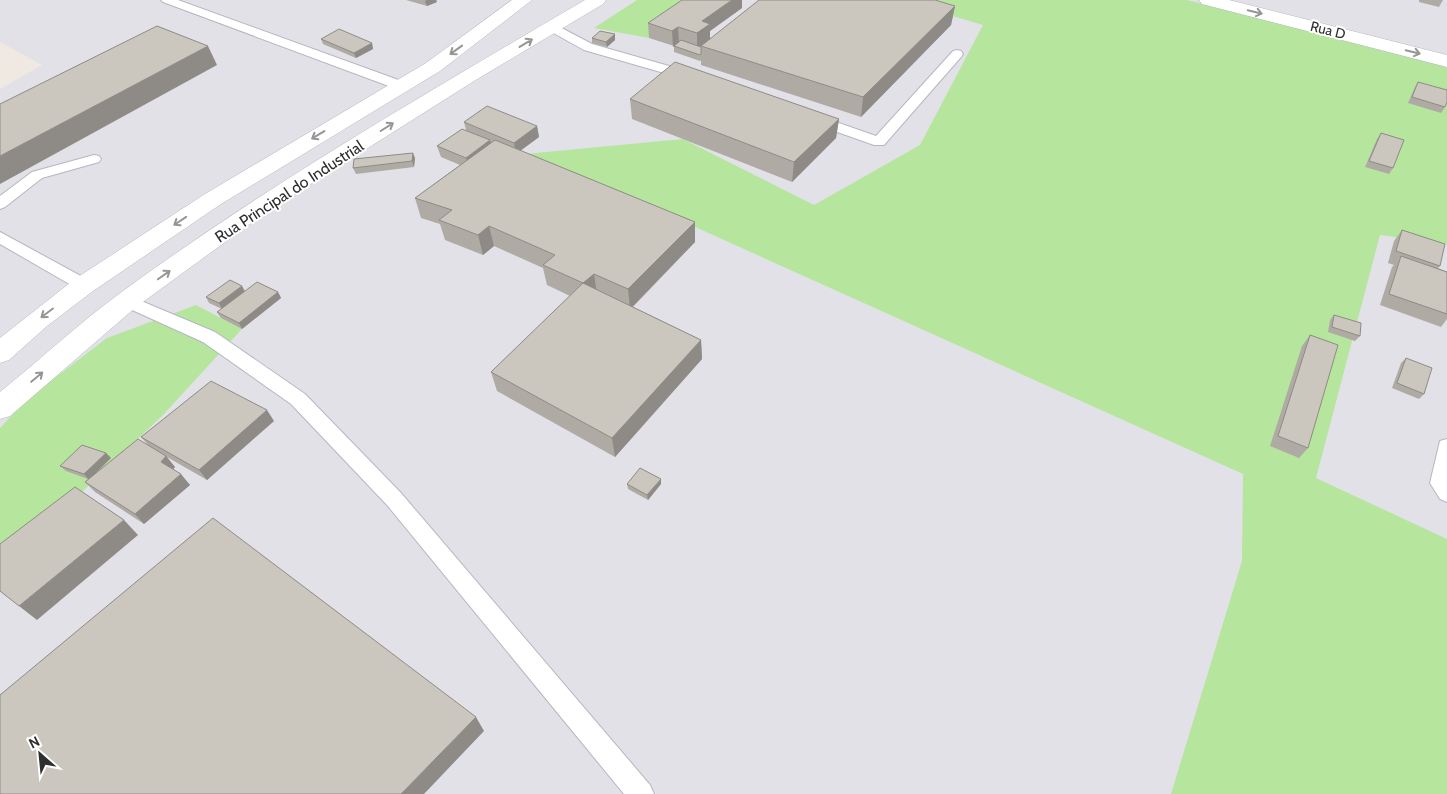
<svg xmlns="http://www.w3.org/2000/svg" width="1447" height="794" viewBox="0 0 1447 794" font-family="Cabin,sans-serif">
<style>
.industrial{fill:#e3e1e8}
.green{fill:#b6e59e}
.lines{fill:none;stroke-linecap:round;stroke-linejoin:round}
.service-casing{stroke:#b4b7c1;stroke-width:2}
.minor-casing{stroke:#b4b7c1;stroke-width:1}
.service{fill:#fff;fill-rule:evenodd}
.minor{fill:#fff;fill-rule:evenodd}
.wall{fill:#afaba4}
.shaded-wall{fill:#8e8b86}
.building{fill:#cbc7bf;stroke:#8e8b86}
.oneway{stroke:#969696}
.labels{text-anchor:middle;stroke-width:4;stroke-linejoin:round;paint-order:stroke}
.far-street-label{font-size:14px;fill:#2e2e2e;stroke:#fff}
.street-label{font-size:16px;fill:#2e2e2e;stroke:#fff}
</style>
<rect width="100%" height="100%" fill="#efe9e1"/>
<path class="industrial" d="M0,0h1447v794h-1447v-705l42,-24 -42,-23z"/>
<path class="green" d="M637,0h54l6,5 -48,33 -55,-10z
M898,0h289l232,58 28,10v176l-67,-9 -64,243 131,61v255h-276l71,-233 1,-87 -570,-257 -148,-63 158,-15 131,66 106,-60 63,-120z
M196,305l46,24 -79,86 -163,155v-142l27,-29 80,-61z"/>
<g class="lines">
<g class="service-casing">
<path id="service" d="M161,0h17l226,82 2,3 -7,4 -5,-1 -231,-86z
M552,23l40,21 105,30 2,3 -7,4 -108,-31 -36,-20 -2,-3 2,-3z
M957,50l4,1 2,3 -2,3 -77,88h-10l-65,-23 -2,-3 2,-3h10l57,20 77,-85z
M94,155l5,1 2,3 -2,3 -57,16 -37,29 -5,2v-13l32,-24z
M0,232l90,49 2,4 -2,4 -6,2 -6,-2 -78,-45z
M127,295l88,37 90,62 96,99 249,292 4,9h-30l-237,-289 -96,-101 -88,-62 -82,-37 -3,-4 3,-4z
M1447,439v63l-7,-3 -10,-16 10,-42z"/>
</g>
<g class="minor-casing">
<path id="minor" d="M512,0h20l-92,71 -219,133 -128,87 -46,35 -38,34 -9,3v-25l75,-59 130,-85 221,-131z
M585,0h21l-3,4 -129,77 -209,132 -129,94 -126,109 -10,3v-27c40,-32 78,-68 119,-98 148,-109 308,-201 466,-294z
M1199,0h30l218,55v12l-245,-63z"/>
</g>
<use href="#service" class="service"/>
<use href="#minor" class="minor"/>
</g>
<path class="wall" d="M406,0h30l1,2 -10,4z
M1419,0h24l-4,7 -20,-5z
M955,6l-4,19 -90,92 -160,-52v-5l-1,1 -26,-9v-6l-25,-8 -1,-15 94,-15 -32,23v7z
M615,34v6l-8,7 -15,-4v-5z
M321,39l51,4 1,6 -17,9 -33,-14z
M1418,82l27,25 -4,6 -33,-10 7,-16z
M630,99l209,20 -3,19 -44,44 -160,-63z
M464,122l73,4 2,11 -19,14 175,91 -62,65 68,33 1,19 -87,98 -118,-66 -6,-19 79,-76 -23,-11 -4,-17 -49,-22 -11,9 -38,-15 -5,-16 -19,-6 -6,-20 45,-33 -19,-8 -4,-11 29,-16z
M1381,133l12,35 -4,6 -24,-7 12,-28z
M415,158l-1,9 -58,7 -3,-6z
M1402,230l38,36 -2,2 9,4v47l-6,8 -61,-22 12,-38 2,-2 -6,-2 6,-22z
M242,286l3,5 33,1 3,6 -39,31 -21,-11 -4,-6 5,-3 -13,-6 -3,-6z
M1334,315l26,21 -5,5 -27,-9 2,-12z
M1310,335l-2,113 -9,10 -29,-12 32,-100z
M1406,358l18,36 -5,5 -27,-11 9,-25z
M274,421l-67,59 -40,-23 8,10 -2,2 17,16 -46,39 -49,-32 -10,-10 3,-3 -22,-8 -6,-5 46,-13 5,5 -16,15 53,-28 -7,-8z
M627,484h34l-13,16 -20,-11z"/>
<path class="shaded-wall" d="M427,0h9l1,2 -10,4 -2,-5z
M732,0h10v8l-32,23v8l-13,10v-16l5,-12z
M955,6l-4,19 -90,92 2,-20z
M678,27l1,15 -6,5 -1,-16z
M615,34v6l-8,7 -1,-5z
M372,43l1,6 -17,9 -2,-5z
M208,46l9,19 -217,119v-28z
M839,119l-3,19 -44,44 2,-20z
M537,126l2,11 -23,17 -2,-11z
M490,140l3,11 -24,18 -3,-11z
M413,153l2,5 -1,9 -2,-6z
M695,222v20l-65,67 -2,-20z
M489,226l5,20 -11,9 -5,-20z
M594,274l3,20 -14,-11z
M242,286l3,6 -23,17 -3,-6z
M278,292l3,6 -39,31 -3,-6z
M701,340l1,19 -87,98 -3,-19z
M267,410l7,11 -67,59 -8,-10z
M106,453l5,5 -22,22 -5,-6z
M166,456l9,11 -5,6 -9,-11z
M181,474l9,11 -46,39 -9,-10z
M661,479v5l-13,16 -1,-5z
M124,520l14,15 -101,85 -18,-14z
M476,717l8,14 -60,63h-23z"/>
<path class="building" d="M682,0h50l-30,21 8,3 -13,9 -19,-6 -6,4 -24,-8z
M759,0h176l20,6 -92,91 -162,-51z
M157,26l51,20 -208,110v-52z
M339,29l33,14 -18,10 -33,-14z
M600,31l15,3 -9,8 -14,-4z
M681,40l20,7v7l-1,1 -26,-9z
M675,62l164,57 -45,43 -164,-63z
M1418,82l29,8v12l-2,5 -33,-10z
M487,106l50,20 -23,17 -50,-21z
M462,129l28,11 -24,18 -29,-12z
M1381,133l23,7 -11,28 -24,-7z
M495,140l200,82 -67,67 -34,-15 -11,9 -40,-18 12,-10 -66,-29 -11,9 -39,-15 13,-10 -37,-12z
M413,153l-1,8 -59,7 1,-9z
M1402,230l43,14 -5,22 -44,-15z
M1401,256l46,16v42l-58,-20z
M230,280l12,6 -23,17 -13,-6z
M257,282l21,10 -39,31 -22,-11z
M583,283l118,57 -89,98 -121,-66z
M1334,315l27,8 -1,13 -28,-9z
M1310,335l28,10 -30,103 -30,-12z
M1406,358l26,10 -8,26 -27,-11z
M211,381l56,29 -68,60 -58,-33z
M138,439l28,17 -5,6 20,12 -46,40 -50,-32z
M82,445l24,8 -22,21 -24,-8z
M640,468l21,11 -14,16 -20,-11z
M75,487l49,33 -105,86 -19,-15v-47z
M213,518l263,199 -75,77h-401v-99z"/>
<defs><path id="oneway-shaft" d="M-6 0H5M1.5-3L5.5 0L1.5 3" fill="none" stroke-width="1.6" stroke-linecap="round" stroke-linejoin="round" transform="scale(1.25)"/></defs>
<g class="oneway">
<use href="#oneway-shaft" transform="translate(1255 12) rotate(14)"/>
<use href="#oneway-shaft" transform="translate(526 43) rotate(-31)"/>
<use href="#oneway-shaft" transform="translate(456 50) rotate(144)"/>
<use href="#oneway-shaft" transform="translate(1413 52) rotate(14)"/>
<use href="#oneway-shaft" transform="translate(387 127) rotate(-32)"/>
<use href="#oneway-shaft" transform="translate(318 135) rotate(149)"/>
<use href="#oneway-shaft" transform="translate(180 221) rotate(146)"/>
<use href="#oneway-shaft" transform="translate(164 275) rotate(-35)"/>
<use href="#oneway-shaft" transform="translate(47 313) rotate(143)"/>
<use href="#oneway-shaft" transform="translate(37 377) rotate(-40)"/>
</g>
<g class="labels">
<g class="far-street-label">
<text transform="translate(1328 30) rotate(14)" y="5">Rua D</text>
</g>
<g class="street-label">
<text transform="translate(289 191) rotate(-33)" y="6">Rua Principal do Industrial</text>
</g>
</g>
<g transform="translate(40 754) rotate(333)" stroke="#ffffff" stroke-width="4" paint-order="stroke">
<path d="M0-4L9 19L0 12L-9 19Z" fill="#2e2e2e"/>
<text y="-8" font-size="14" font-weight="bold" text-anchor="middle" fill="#2e2e2e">N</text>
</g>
</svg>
